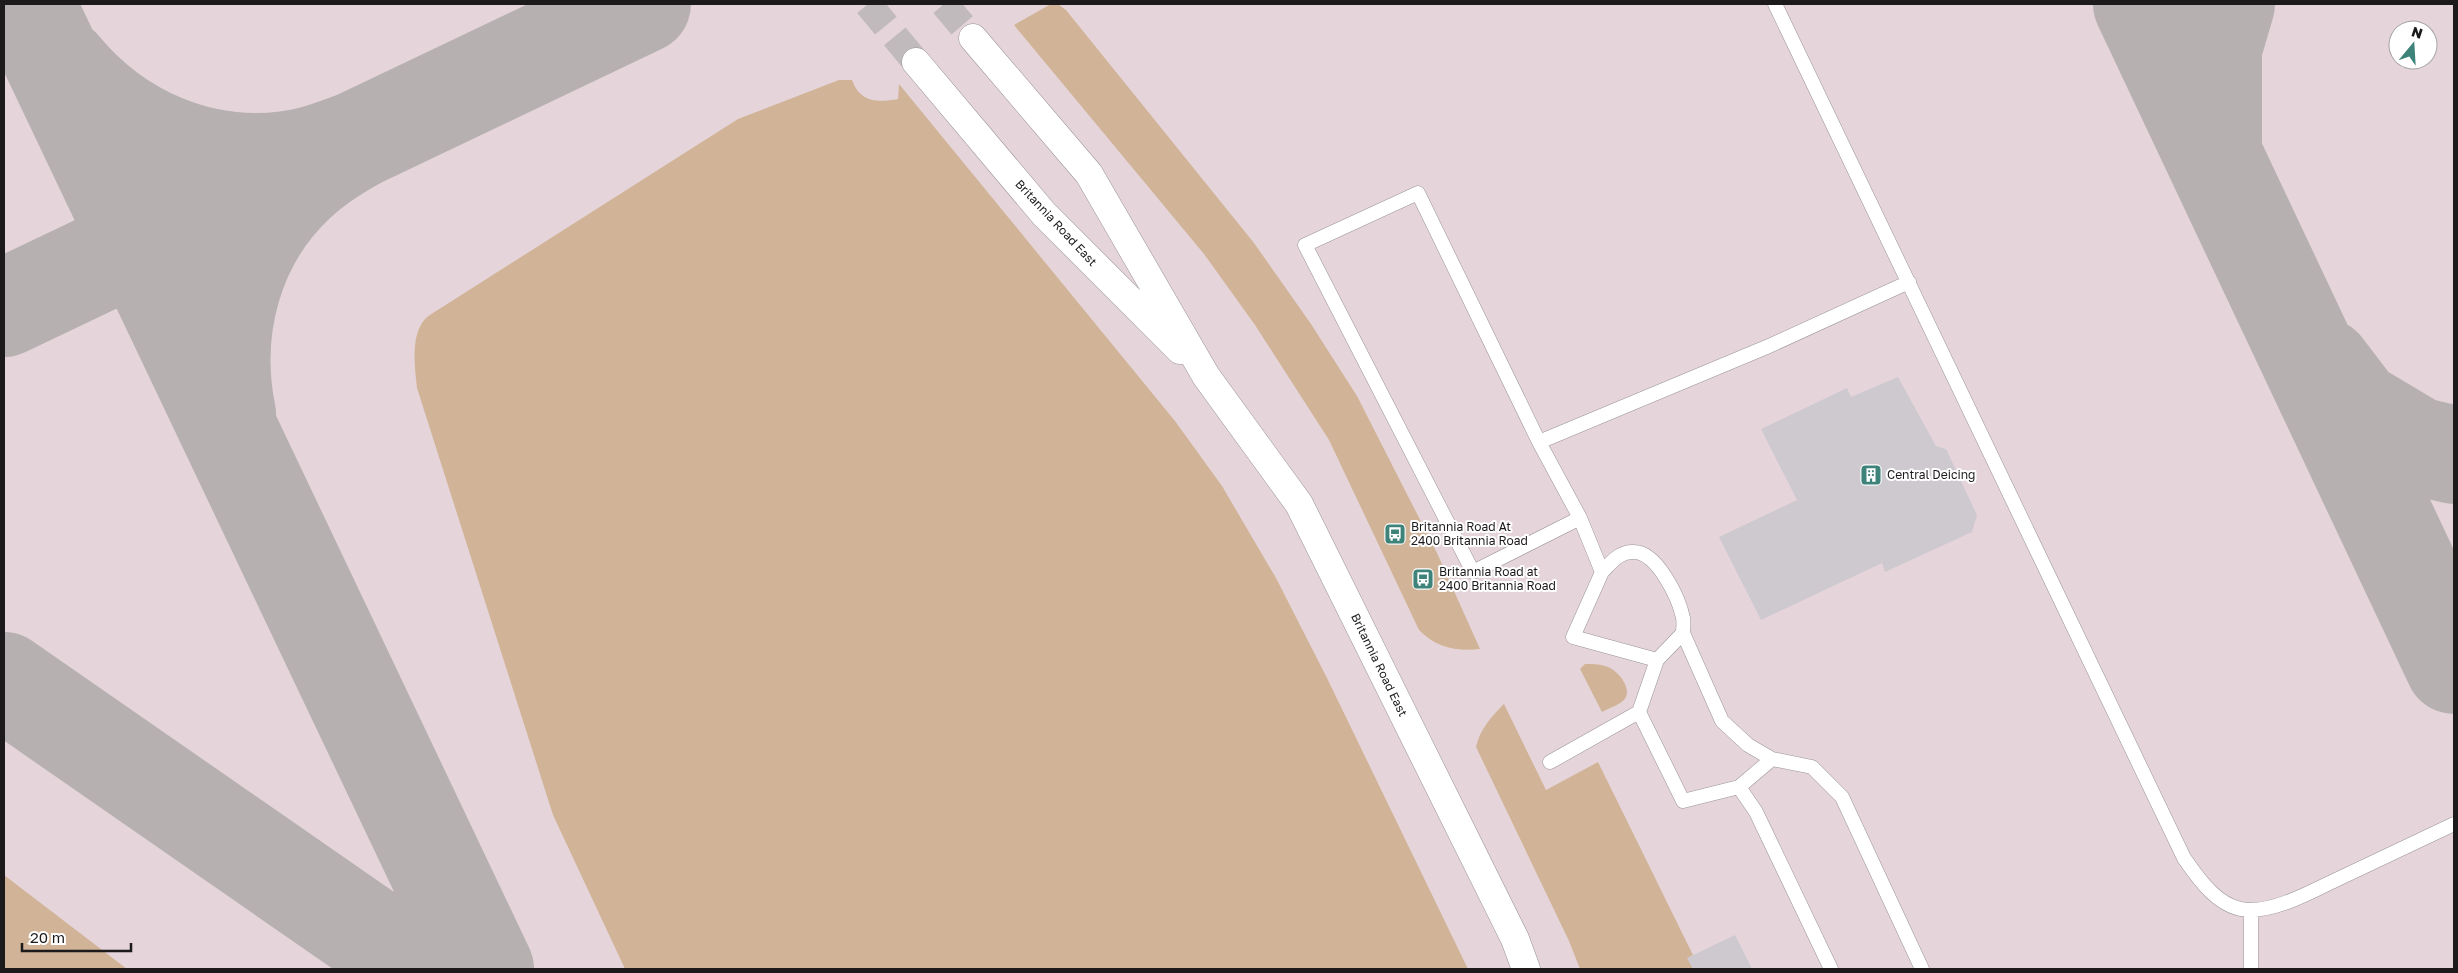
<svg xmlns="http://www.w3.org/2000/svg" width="2458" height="973" viewBox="0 0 2458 973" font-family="'Golos Text',sans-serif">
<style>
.built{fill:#e5d5da;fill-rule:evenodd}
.green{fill:#d1b498}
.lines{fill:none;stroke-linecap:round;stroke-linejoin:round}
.taxiway{stroke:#b6b0b1;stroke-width:98}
.building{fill:#cec9cf}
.street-tunnel{stroke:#c1babc;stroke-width:28;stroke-dasharray:28 14;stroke-linecap:butt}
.lane-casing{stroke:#9b9496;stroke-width:15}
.street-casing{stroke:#9b9496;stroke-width:29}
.lane{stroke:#fff;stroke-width:14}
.street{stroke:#fff;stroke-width:28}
.labels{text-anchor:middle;stroke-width:4;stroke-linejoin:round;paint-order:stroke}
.street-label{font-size:12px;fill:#1d1a1b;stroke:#fff}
.poi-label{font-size:12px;fill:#1d1a1b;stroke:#fff;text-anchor:start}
</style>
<rect width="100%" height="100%" fill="#eae2e4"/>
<path class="built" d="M4,4h2450v965h-2450zM2398,30h30v30h-30z"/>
<path class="green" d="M1051,4h7l8,6 188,233 57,81 46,72 80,157 43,96c-23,3 -45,-2 -61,-19l-90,-190 -74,-115 -51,-71 -190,-229z
M839,80h13c8,22 25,23 46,19l1,-15 276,337 47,65 54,92 51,100 141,291h-843l-72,-154 -136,-427c-2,-20 -7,-52 8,-69 5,-5 13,-9 19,-13l294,-187z
M1585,664c7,0 14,0 20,2 11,2 26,20 21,31 -3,7 -17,11 -24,15l-22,-43z
M1504,704l42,86 52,-28 95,193 -5,3 5,11h-113l-11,-28 -93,-194c4,-18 15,-30 28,-43z
M4,875l123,94h-123z"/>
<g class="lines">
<path class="taxiway" d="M26,4l459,965
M2142,4l312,661
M62,68c55,66 138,103 224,92 26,-3 49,-12 73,-21 -22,12 -43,25 -62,43 -64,59 -87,148 -70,232
M2213,149v-101l13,-44
M4,308l638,-304
M2323,367l32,42 62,37 37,9
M4,681l415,288"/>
</g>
<path class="building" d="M1898,377l38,69 10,3 31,66 -5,17 -87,40 -3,-9 -121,57 -42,-83 78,-37 -36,-71 86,-41 4,9z
M1735,935l17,34h-59l-6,-11z"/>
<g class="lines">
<path class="street-tunnel" d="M868,4l48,58
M944,4l29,34"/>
<g class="lane-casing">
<path id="lane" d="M1775,4l409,854c15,22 36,52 66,52 30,0 64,-20 90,-32 38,-18 76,-36 114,-54
M1539,442l41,76
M1602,572c9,-9 17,-21 32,-20 23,0 45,46 49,66 1,4 0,11 0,15l-26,27
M1683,633l39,88 26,24 24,14
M1639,712l44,89 56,-14 17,25 75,157
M1550,762l89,-50 18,-52 -84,-23 29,-65 -22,-54 -107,54 -168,-327 113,-52 121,249 230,-96 140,-64
M1739,787l33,-28 40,8 30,30 80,172
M2251,910v59"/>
</g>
<g class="street-casing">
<path id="street" d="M973,38l116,136 117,202 93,128 216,435 11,30
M916,62l128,152 136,136"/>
</g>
<use href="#lane" class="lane"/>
<use href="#street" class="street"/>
</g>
<defs>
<g id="building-square" transform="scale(1.125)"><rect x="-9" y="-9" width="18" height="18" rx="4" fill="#3d837a" stroke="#fff"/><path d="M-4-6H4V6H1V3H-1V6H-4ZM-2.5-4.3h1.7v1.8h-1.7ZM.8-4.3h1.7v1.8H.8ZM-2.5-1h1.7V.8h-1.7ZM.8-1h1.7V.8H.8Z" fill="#fff"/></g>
<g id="bus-square" transform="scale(1.125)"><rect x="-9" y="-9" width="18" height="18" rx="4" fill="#3d837a" stroke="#fff"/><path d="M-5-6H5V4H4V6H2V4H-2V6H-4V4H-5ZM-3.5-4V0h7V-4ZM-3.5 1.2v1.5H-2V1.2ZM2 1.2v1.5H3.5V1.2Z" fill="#fff"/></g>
</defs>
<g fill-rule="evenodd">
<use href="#building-square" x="1871" y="475"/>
<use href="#bus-square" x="1395" y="534"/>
<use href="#bus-square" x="1423" y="579"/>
</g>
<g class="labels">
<g class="street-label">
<text transform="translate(1056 223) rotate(47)" y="4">Britannia Road East</text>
<text transform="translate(1379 665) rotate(64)" y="4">Britannia Road East</text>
</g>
<g class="poi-label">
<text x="1887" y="479">Central Deicing</text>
<text x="1411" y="531">Britannia Road At<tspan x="1411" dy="14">2400 Britannia Road</tspan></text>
<text x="1439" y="576">Britannia Road at<tspan x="1439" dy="14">2400 Britannia Road</tspan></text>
</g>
</g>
<rect width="2458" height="973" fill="none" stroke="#1d1a1b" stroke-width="10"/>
<g transform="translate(2413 45) rotate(18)"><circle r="24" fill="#ffffff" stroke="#a5a3a4"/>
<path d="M0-4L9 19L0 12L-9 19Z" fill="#3d837a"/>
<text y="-8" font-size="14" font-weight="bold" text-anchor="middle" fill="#1d1a1b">N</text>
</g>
<path d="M22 943v8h109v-8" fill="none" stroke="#1d1a1b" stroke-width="2.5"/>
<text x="30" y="943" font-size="15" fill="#1d1a1b" stroke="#ffffff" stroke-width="4" paint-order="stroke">20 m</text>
</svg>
